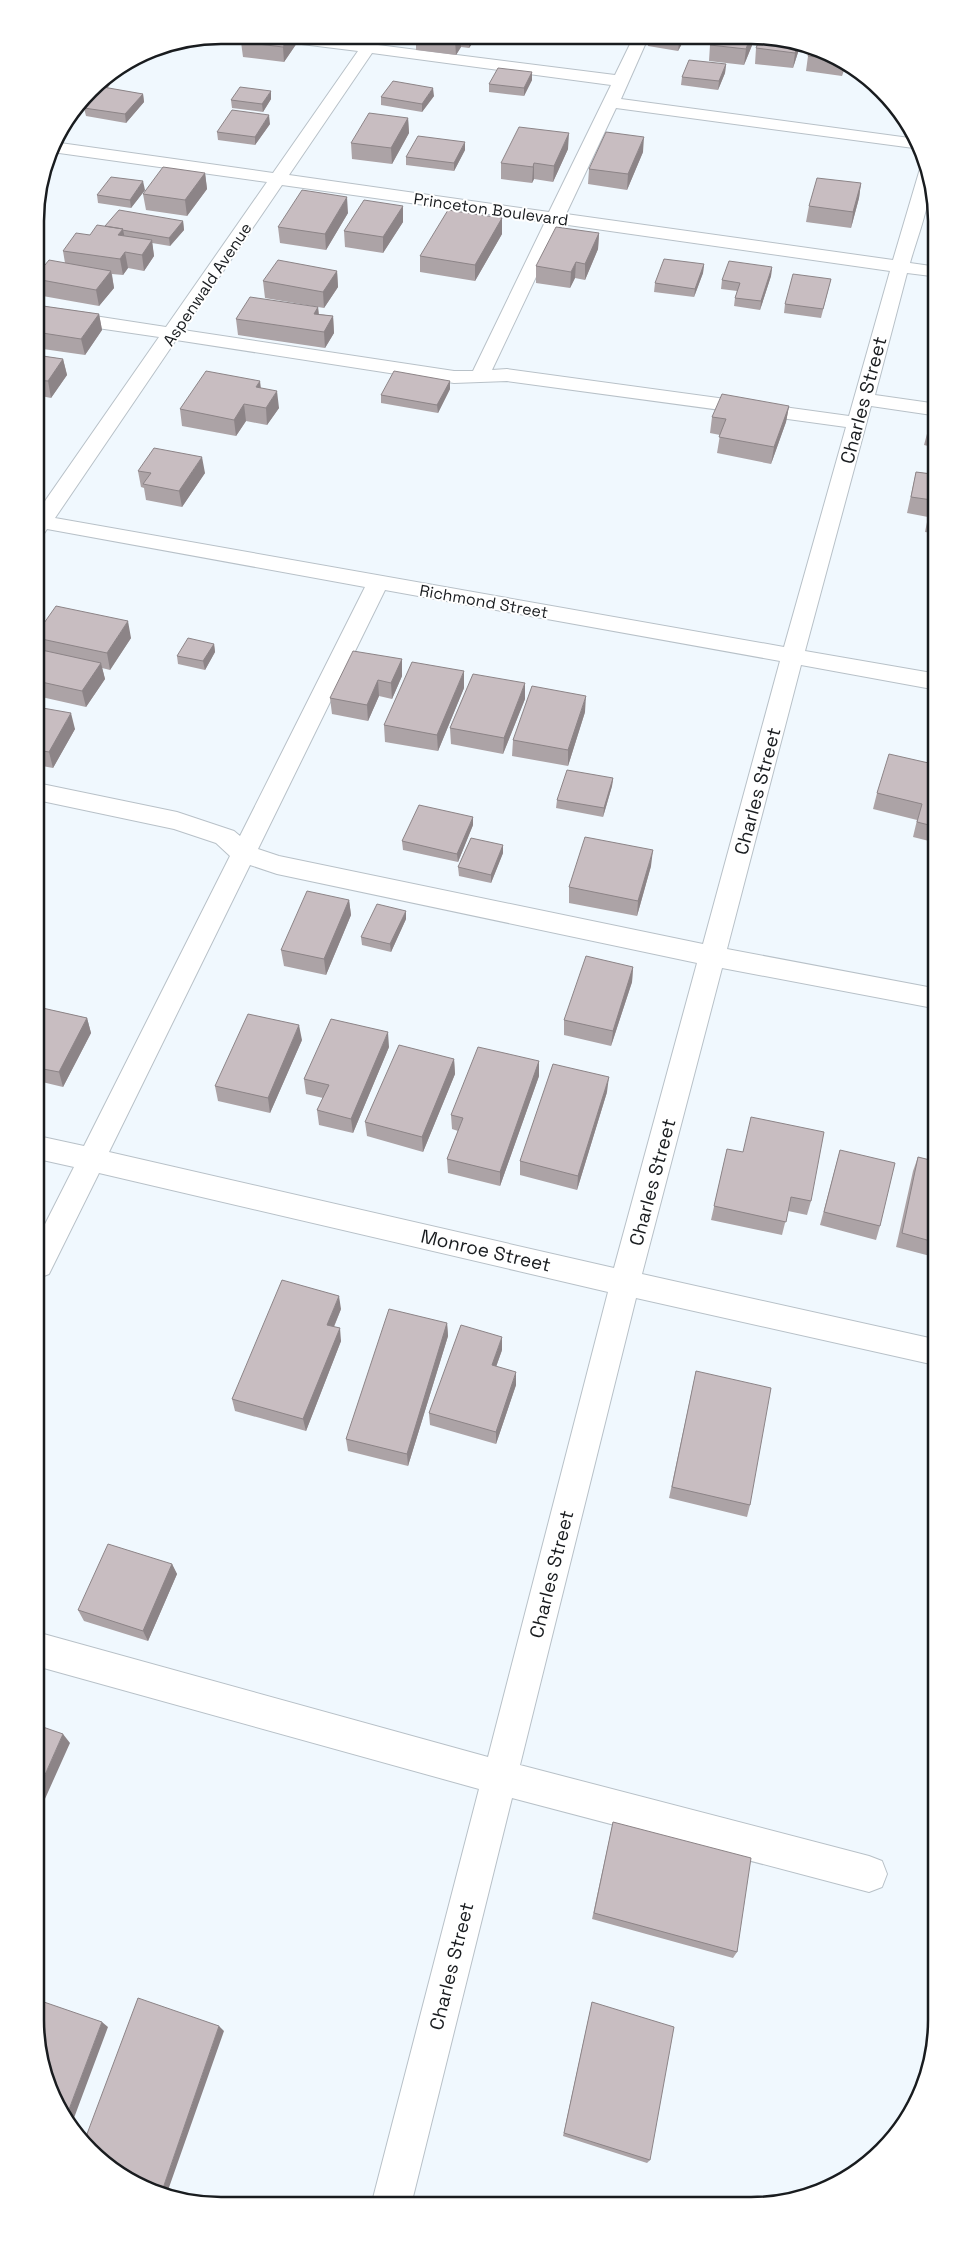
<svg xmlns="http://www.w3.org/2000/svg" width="972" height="2241" viewBox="0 0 972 2241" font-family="'Space Grotesk',sans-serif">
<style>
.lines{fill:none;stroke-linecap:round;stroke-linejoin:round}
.minor-casing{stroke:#b8c1c8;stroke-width:2}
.minor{fill:#fff;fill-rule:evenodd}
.wall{fill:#aca3a6}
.shaded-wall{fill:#8c8487}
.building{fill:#c8bdc1;stroke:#8c8487}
.labels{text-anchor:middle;stroke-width:4;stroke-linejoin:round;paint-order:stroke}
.far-street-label{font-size:16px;fill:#191c1f;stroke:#fff}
.street-label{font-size:19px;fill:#191c1f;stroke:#fff}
.rim{fill:none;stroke:#191c1f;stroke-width:2.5}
</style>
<rect width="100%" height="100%" fill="#f0f8fe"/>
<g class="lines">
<g class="minor-casing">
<path id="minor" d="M261,35l48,1 55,7 4,-7h16l-6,9 237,30 18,-37h15l-27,61 296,40 4,10 -305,-41 -50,106 327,46 29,-98 4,-1c12,29 -8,72 -16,102l21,3v10l-24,-3 -32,122 56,8 1,12 -61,-9 -66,245 127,22v16l-131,-24 -74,284 206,39v20l-211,-40 -80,306 292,65 1,26 -299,-67 -116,467 349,91 13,5 5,13 -5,13 -13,5 -357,-94 -100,403 -40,1 107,-413 -439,-122v-34l448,124 120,-465 -509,-119 -50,101 -10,4v-42l35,-69 -36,-8v-23l46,10 146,-290 -14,-13 -42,-14 -137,-29v-17l140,29 57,19 6,5 125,-249 -318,-58 -4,6 -7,1v-22l123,-177 -123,-18v-12l130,20 101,-145 -215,-30 1,-10 220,31 85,-122 -89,-11zM372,53l239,32 -62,127 -260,-37zM282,185l263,37 -72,149h-19l-271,-41zM561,224l329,47 -41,145 -342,-47 -15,1zM176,340l278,43 53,-2 339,46 -62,220 -729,-129zM385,590l395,71 -77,283 -424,-88 -21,-7zM250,865l27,9 420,89 -83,305 -505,-116z"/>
</g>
<use href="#minor" class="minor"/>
</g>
<path class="wall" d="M246,35h53v5l-15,22 -41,-5 -2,-15z
M416,36l61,1 -8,11 -8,-1 -5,8 -40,-5z
M648,38h37l-7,13 -30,-5z
M713,38h42l-11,27 -35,-4 1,-16z
M801,43l-8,25 -38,-4 1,-16z
M834,54l12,9 -4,13 -36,-5 2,-15z
M726,64l-1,9 -7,17 -37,-5 1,-8z
M857,71l9,7 -9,-2z
M532,72v8l-8,16 -35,-4v-8z
M110,74l2,8 -5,6 36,6 1,8 -18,21 -40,-7 -2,-8 12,-13 -8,-1 10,-13z
M434,96l-12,16 -41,-7v-8z
M271,99l-8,13 -31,-4 -1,-8z
M408,118l1,15 -17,31 -40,-5 -1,-16z
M270,124l-15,21 -37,-5 -1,-8z
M568,149l-15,33 -19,-3 -2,4 -31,-4v-16z
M465,150l-11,21 -48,-6v-8z
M643,152l-16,38 -39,-6 1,-15z
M205,173l2,16 -20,27 -41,-6 -3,-16z
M861,183l-2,15 -8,30 -45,-6 3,-16z
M145,190l-14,18 -33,-5 -1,-8z
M403,206v16l-20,31 -38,-6 -1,-16z
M348,213l-22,37 -46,-7 -2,-16z
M502,218v16l-27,47 -55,-9v-16z
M183,221l1,9 -14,16 -18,-3 2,13 -10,15 -16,-3 -5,7 -11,-1 2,14 -15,18 -62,-11 -1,-6v-13l29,-13 -2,-12 42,-25z
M599,233l-1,16 -13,31 -10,-2 -5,10 -34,-5v-17z
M704,264l-1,9 -9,24 -40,-5 1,-9z
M772,267l-1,9 -11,34 -26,-4 1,-8 2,-7 -16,-2 1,-9z
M337,271l1,16 -14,21 -59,-10 -2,-17z
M831,279l-10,39 -37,-5 1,-9z
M36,305l63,9 3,16 -17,25 -49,-7z
M318,307l1,7 14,2 1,17 -9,15 -87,-13 -2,-16z
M36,355l27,4 4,16 -16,23 -15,-3z
M450,381v8l-12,24 -57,-10v-8z
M261,388l18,20 -12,17 -21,-4 -10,15 -54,-10 -2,-17z
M789,406l-3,16 -15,42 -54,-11 3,-18 -10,-2 2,-16z
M932,415v32l-8,-2z
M138,471l67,2 -23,34 -36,-7 -2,-12 -3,-1z
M916,472l16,2v59l-7,-1 3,-15 -21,-4z
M37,633l94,5 -21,32 -8,-2 3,11 -19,28 -49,-11z
M214,644l1,8 -10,18 -27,-6 -1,-8z
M402,659v17l-10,23 -13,-3 -11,25 -36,-7 -2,-16z
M464,688l-26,63 -53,-9 -1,-17z
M525,699l-22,55 -52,-10 -1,-16z
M37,707l38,22 -22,39 -16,-3z
M585,712l-17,54 -56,-10 1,-16z
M933,764v78l-20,-5 4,-17 -44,-11 4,-16z
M613,778l-1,8 -9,31 -47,-9 1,-8z
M473,825l-15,37 -55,-12 -1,-9z
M503,845v8l-12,30 -32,-7 -1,-9z
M651,866l-14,50 -68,-13v-16z
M349,900l2,15 -25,60 -42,-9 -3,-16z
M406,919l-15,33 -29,-7 -1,-8z
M633,967l-1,15 -21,64 -47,-11v-15z
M38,1007l49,11 4,15 -28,54 -25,-6z
M302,1040l-32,73 -52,-12 -3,-15z
M389,1047l-36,86 -34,-8 -2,-15 6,-12 -17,-4 -2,-15z
M454,1059l1,15 -32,78 -56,-16 -2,-14z
M539,1061v15l-39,110 -52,-13 -1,-14 11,-28 -6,-2 -1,-14z
M607,1092l-30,98 -57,-15v-14z
M727,1149l84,52 -4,14 -19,-4 -6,24 -71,-15z
M840,1150l40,76 -4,14 -56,-15z
M918,1157l16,4v96l-38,-10 17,-76z
M341,1309l-7,18 7,14 -35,90 -71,-20 -3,-12z
M447,1323l1,13 -40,130 -60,-15 -2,-12z
M502,1350l-6,17 20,18 -20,59 -66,-19 -1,-12z
M696,1371l54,134 -3,12 -78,-19z
M935,1514v25h-4z
M172,1564l5,10 -29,67 -64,-20 -6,-11z
M613,1822l124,130 -4,6 -141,-39z
M592,2002l58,158 -3,3 -84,-27z"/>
<path class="shaded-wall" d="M290,35h9v5l-15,22 -1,-15z
M458,36h3v11l-5,8 -1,-15z
M469,37h8l-8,11z
M681,38h4l-7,13 1,-8z
M750,38h5l-11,27 2,-16z
M799,42l2,1 -8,25 2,-15z
M845,62l1,1 -4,13z
M726,64l-1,9 -7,17 1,-9z
M532,72v8l-8,16v-8z
M110,74l2,8 -11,14 -1,-8z
M433,88l1,8 -12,16v-8z
M271,91v8l-8,13 -1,-8z
M143,94l1,8 -18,21 -1,-9z
M269,115l1,9 -15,21v-8z
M408,118l1,15 -17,31 -1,-16z
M569,133l-1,16 -15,33 1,-16z
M644,137l-1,15 -16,38 1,-16z
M465,142v8l-11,21v-8z
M534,163v16l-2,4 1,-16z
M205,173l2,16 -20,27 -2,-16z
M143,181l2,9 -14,18 -1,-8z
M861,183l-2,15 -8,30 2,-16z
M347,197l1,16 -22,37 -1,-16z
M403,206v16l-20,31v-16z
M502,218v16l-27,47v-16z
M183,221l1,9 -14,16 -1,-8z
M123,229l3,16 -8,-10z
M599,233l-1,16 -13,31v-16z
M152,240l2,16 -10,15 -2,-16z
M125,252l3,16 -5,7 -3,-16z
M576,262l-1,16 -5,10 1,-16z
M704,264l-1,9 -9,24 1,-8z
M772,267l-1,9 -11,34 1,-9z
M111,271l3,17 -15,18 -3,-16z
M337,271l1,16 -14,21 -1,-16z
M318,307l1,16 -5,-9z
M99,314l3,16 -17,25 -4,-16z
M333,316l1,17 -9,15 -1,-16z
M63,359l4,16 -16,23 -3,-17z
M260,381l2,16 -6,-10z
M450,381v8l-12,24 -1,-8z
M277,391l2,17 -12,17 -1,-17z
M244,404l2,17 -10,15 -2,-16z
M789,406l-3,16 -15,42 3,-17z
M202,457l3,16 -23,34 -3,-16z
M128,621l3,17 -21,32 -3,-17z
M214,644l1,8 -10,18 -2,-9z
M402,659v17l-10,23 -1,-16z
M101,663l4,16 -19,28 -4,-16z
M464,671v17l-26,63 -1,-16z
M378,680l1,16 -11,25 -1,-16z
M525,683v16l-22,55 1,-16z
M586,696l-1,16 -17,54v-16z
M71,713l4,16 -22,39 -4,-16z
M613,778l-1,8 -9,31 1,-9z
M473,817v8l-15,37 -1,-8z
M503,845v8l-12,30v-8z
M653,850l-2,16 -14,50 1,-15z
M349,900l2,15 -25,60 -2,-16z
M406,911v8l-15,33 -1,-8z
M633,967l-1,15 -21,64 2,-15z
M87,1018l4,15 -28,54 -4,-15z
M299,1025l3,15 -32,73 -2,-15z
M388,1032l1,15 -36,86 -2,-14z
M454,1059l1,15 -32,78 -1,-15z
M539,1061v15l-39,110v-14z
M609,1077l-2,15 -30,98 1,-14z
M339,1296l2,13 -12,29 -2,-13z
M447,1323l1,13 -40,130 -1,-12z
M340,1328l1,13 -35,90 -3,-12z
M502,1337v13l-10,28v-13z
M516,1372v13l-20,59v-12z
M172,1564l5,10 -29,67 -5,-10z
M63,1734l7,9 -30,67v-24z
M102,2022l6,5 -37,99 -6,-6z
M219,2026l5,5 -58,165 -5,-2z"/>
<path class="building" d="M246,35h44l-7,12 -42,-5z
M430,36h28l-3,4z
M648,38h33l-2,5z
M713,38h37l-4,11 -36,-4z
M760,38l27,1 12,3 -4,11 -39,-5z
M811,47l23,7 7,6 -33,-4z
M689,60l37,4 -7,17 -37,-4z
M498,68l34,4 -8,16 -35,-4z
M110,74l-10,14 -6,-1 4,-6z
M393,81l40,7 -11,16 -41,-7z
M103,87l40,7 -18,20 -41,-6z
M240,87l31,4 -9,13 -31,-4z
M232,110l37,5 -14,22 -38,-5z
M369,113l39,5 -17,30 -40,-5z
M519,127l50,6 -15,33 -20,-3 -1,4 -32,-4z
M606,132l38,5 -16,37 -39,-5z
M418,136l47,6 -11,21 -48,-6z
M163,167l42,6 -20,27 -42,-6z
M111,177l32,4 -13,19 -33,-5z
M817,178l44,5 -8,29 -44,-6z
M302,190l45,7 -22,37 -47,-7z
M364,200l39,6 -20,31 -39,-6z
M119,210l64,11 -14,17 -47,-8 1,-1 -18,-3z
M448,210l54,8 -27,47 -55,-9z
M97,225l26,4 -5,6 34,5 -10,15 -17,-3 -5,7 -57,-8 13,-18 14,2z
M556,227l43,6 -14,31 -9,-2 -5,10 -35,-6z
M664,259l40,5 -9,25 -40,-6z
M49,260l62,11 -15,19 -60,-11v-3z
M278,260l59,11 -14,21 -60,-11z
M729,261l43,6 -11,34 -26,-3 5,-15 -18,-3z
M793,274l38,5 -8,30 -38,-5z
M250,297l68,10 -4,7 19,2 -9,16 -88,-13z
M36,305l63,9 -18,25 -45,-7z
M36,355l27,4 -15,22 -12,-1z
M206,371l54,10 -4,6 21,4 -11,17 -22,-4 -10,16 -54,-11z
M394,371l56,10 -13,24 -56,-10z
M722,394l67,12 -15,41 -55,-10 7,-18 -14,-2z
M932,415v15l-4,-1z
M154,448l48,9 -23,34 -36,-7 8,-11 -13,-2z
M916,472l16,2v26l-21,-3z
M932,501v15l-3,-1z
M56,606l72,15 -21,32 -70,-15v-5z
M188,638l26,6 -11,17 -26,-5z
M37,649l64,14 -19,28 -45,-10z
M353,651l49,8 -11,24 -13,-3 -11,25 -37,-7z
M412,662l52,9 -27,64 -53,-10z
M473,674l52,9 -21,55 -54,-10z
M532,686l54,10 -18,54 -55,-10z
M37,707l34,6 -22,39 -12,-2z
M889,754l44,10v62l-16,-4 5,-18 -45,-11z
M567,770l46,8 -9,30 -47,-8z
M419,805l54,12 -16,37 -55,-13z
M585,837l68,13 -15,51 -69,-14z
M471,838l32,7 -12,30 -33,-8z
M307,891l42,9 -25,59 -43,-9z
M377,904l29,7 -16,33 -29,-7z
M586,956l47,11 -20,64 -49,-11z
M38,1007l49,11 -28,54 -21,-4z
M248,1014l51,11 -31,73 -53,-12z
M331,1019l57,13 -37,87 -34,-9 12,-25 -25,-6z
M399,1045l55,14 -32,78 -57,-15z
M478,1047l61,14 -39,111 -53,-13 16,-41 -12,-3z
M553,1064l56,13 -31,99 -58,-15z
M751,1117l73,15 -13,69 -20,-4 -5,25 -72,-16 13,-57 16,3z
M840,1150l55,13 -15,63 -56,-14z
M918,1157l16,4v81l-32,-9z
M282,1280l57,16 -12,29 13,3 -37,91 -71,-20z
M389,1309l58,14 -40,131 -61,-15z
M461,1325l41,12 -10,28 24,7 -20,60 -67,-19z
M696,1371l75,17 -21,117 -78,-18z
M108,1544l64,20 -29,67 -65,-21z
M40,1726l23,8 -23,52z
M613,1822l138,36 -14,94 -143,-39z
M138,1998l81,28 -58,168 -22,-7 -41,-27 -14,-18z
M41,2001l61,21 -37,98 -5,-7 -19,-45z
M592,2002l82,25 -24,133 -86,-27z"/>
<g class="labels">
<g class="far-street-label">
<text transform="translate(491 209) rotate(8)" y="6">Princeton Boulevard</text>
<text transform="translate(207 284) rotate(-56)" y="6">Aspenwald Avenue</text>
<text transform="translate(484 601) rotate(10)" y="6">Richmond Street</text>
</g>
<g class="street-label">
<text transform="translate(863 400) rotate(-75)" y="7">Charles Street</text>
<text transform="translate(757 791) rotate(-75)" y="7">Charles Street</text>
<text transform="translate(652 1182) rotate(-75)" y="7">Charles Street</text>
<text transform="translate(486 1250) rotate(13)" y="7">Monroe Street</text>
<text transform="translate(551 1574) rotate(-76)" y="7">Charles Street</text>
<text transform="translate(451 1966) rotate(-76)" y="7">Charles Street</text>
</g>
</g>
<path d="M0 0H972V2241H0ZM221 44H751A177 177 0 0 1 928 221V2020A177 177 0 0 1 751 2197H221A177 177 0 0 1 44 2020V221A177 177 0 0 1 221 44Z" fill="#fff" fill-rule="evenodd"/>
<path class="rim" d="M221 44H751A177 177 0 0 1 928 221V2020A177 177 0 0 1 751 2197H221A177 177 0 0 1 44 2020V221A177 177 0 0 1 221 44Z"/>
</svg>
